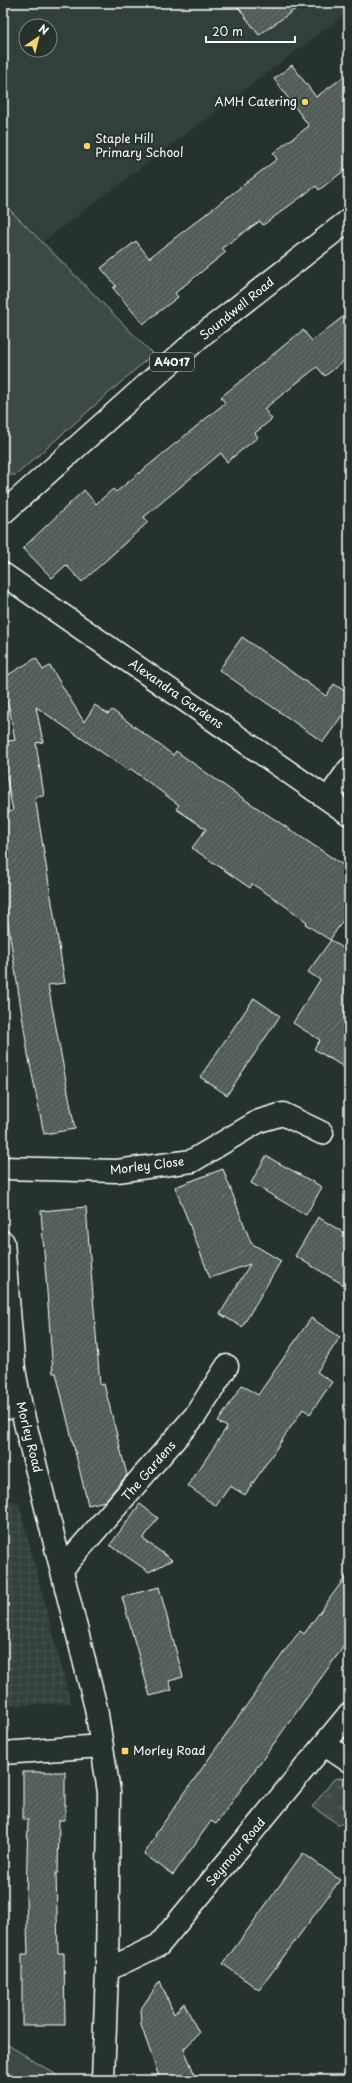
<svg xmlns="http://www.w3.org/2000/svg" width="352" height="2083" viewBox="0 0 352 2083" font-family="'Playpen Sans',sans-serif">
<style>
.built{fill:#333f3a;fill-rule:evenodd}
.industrial{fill:url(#industrial-grid)}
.grass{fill:url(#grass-tufts);stroke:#9ea4a2}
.garden{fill:#3e4944;stroke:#9ea4a2}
.building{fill:url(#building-hatch);stroke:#fff}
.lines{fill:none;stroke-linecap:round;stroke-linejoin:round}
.minor-casing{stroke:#fff;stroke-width:25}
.primary-casing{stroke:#fff;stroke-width:25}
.minor{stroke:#26332d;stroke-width:22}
.primary{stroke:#26332d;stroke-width:22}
.poi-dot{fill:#ffd166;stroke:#26332d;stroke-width:1.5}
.labels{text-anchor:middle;stroke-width:4;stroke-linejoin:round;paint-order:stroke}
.shield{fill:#26332d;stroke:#bec2c0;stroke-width:1}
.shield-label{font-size:11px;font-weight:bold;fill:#fff}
.poi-label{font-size:12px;fill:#fff;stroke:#26332d;text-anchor:start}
.street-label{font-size:12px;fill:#fff;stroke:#26332d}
</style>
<defs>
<pattern id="industrial-grid" width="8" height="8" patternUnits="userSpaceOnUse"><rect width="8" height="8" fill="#333f3a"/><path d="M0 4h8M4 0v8" fill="none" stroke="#47524e"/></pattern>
<pattern id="grass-tufts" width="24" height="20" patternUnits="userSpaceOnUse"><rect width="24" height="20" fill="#3e4944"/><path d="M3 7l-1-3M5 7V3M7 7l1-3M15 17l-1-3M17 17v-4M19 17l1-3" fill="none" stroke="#5b6460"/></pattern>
<pattern id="building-hatch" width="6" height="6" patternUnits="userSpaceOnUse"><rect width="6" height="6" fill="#515c57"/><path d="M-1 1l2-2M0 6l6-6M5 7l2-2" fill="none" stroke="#6b7470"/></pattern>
</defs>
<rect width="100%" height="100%" fill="#26332d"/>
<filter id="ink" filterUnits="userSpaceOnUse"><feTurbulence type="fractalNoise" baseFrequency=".025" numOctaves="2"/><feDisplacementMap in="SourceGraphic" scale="8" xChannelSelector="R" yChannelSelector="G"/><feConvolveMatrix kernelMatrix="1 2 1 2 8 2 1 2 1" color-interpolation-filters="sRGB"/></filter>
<g filter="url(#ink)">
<path class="built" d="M3,3h346v8l-305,230 109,113 -137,121h-13zM26,26h24v24h-24z"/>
<path class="industrial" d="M18,1501l53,202 -68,3v-204z"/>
<path class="grass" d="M345,1777l4,3v44h-11l-26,-17 22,-28z"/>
<path class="garden" d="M3,203l150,151 -137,121h-13z
M3,2042l62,38h-62z"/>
<path class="building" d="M235,3h69l-45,32z
M292,65l24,32 33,-24v94l-30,23 -3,-4 -53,39 -3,-4 -38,27 4,4 -51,41 3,4 -35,27 -30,-36 3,-2 -15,-18 35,-27 13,17 128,-99 -4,-6 36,-27 -35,-47z
M349,312v45l-24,19 -8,-9 -53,42 8,10 -17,14 3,4 -31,25 -6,-9 -77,64 4,5 -66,60 -16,-17 -14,13 -29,-30 61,-58 12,14 17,-15 3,3 109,-89 -4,-6 82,-67 9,11z
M242,637l84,59 8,-12 15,10v12l-26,36 -104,-72z
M36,658l7,12 7,-4 34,56 11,-17 13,9 4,-4 61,45 3,-4 56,40 117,78v42l-19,29 -25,-16 2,-2 -30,-22 -25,-16 -2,4 -58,-40 14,-19 -30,-20 3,-4 -48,-36 -2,2 -93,-64 7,35 -7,1 8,53 -9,1 30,186 -17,2 27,144 -31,5 -16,-80 -25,-163v-78l10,-2 -10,-52v-17l12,-2 -6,-33 -6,-9v-20z
M331,940l18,12v118l-35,-21 6,-9 -27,-17 27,-43 -12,-8z
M254,998l26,18 -53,79 -27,-18z
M266,1156l56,31 -16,28 -55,-32z
M223,1169l28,74 30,18 -39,66 -22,-13 30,-50 -40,14 -35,-91z
M86,1207l14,178 4,-1 23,91 -22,26 -17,4 -32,-132h-3l-12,-162z
M318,1217l31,19v52l-54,-32z
M311,1318l29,19 -23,35 15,10 -22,32 -7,-5 -58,86 -15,-9 -14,20 -28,-20 39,-59 -9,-5 24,-37 16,10z
M140,1504l18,14 -15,21 29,21 -23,12 -39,-27z
M349,1572v67l-133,185 -5,-3 -38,54 -29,-21 12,-18 -1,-1 132,-187 13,-17 4,3z
M159,1587l24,90 -14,4 3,9 -22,6 -28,-99z
M23,1772h42v48h-6l-1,53h-2l2,80h6l1,72h-43v-71h6l-2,-57 2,-77h-5z
M303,1853l37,27 -81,110 -36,-26z
M160,1981l14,33 10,-11 15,30 -15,16 13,31h-37l-19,-55 -1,-15z"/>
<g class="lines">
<g class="minor-casing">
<path id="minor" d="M3,574l346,240
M328,799l21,-30
M3,1168l114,3 75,-10 67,-40 24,-7 39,19
M3,1242l11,127 7,38 75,301 13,84 -2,178 -4,110
M3,1408l18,-1
M62,1569l133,-153 32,-50
M325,1745l24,16
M3,1753l99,-7
M107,1970l52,-25 190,-231"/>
</g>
<g class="primary-casing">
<path id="primary" d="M3,513l199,-178 147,-115"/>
</g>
<use href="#minor" class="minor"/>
<use href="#primary" class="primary"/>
</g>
</g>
<g class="poi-dot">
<circle cx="305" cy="102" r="4"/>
<circle cx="87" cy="146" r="4"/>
<rect x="121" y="1747" width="8" height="8" rx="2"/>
</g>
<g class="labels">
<rect class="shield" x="150" y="353" width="44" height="18" rx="3"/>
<g class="shield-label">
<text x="172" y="366">A4017</text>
</g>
<g class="poi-label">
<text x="297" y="106" text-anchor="end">AMH Catering</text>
<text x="95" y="143">Staple Hill<tspan x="95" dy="14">Primary School</tspan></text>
<text x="133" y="1755">Morley Road</text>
</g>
<g class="street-label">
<text transform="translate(237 309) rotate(-39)" y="4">Soundwell Road</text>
<text transform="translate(176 694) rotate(35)" y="4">Alexandra Gardens</text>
<text transform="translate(147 1166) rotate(-7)" y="4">Morley Close</text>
<text transform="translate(29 1437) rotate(76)" y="4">Morley Road</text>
<text transform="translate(149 1471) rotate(-49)" y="4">The Gardens</text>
<text transform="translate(236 1852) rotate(-50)" y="4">Seymour Road</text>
</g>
</g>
<rect width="352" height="2083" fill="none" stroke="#26332d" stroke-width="16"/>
<rect x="8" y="8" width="336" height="2067" fill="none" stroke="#fff" stroke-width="1.5" filter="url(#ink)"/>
<g transform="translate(38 38) rotate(35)"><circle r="19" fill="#26332d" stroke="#7d8581"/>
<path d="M0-3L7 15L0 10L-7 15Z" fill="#ffd166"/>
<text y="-6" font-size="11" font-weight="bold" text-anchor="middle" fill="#ffffff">N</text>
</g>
<path d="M206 36v6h89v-6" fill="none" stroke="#ffffff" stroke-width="2"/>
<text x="212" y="36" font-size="12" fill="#ffffff" stroke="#26332d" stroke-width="3" paint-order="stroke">20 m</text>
</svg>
